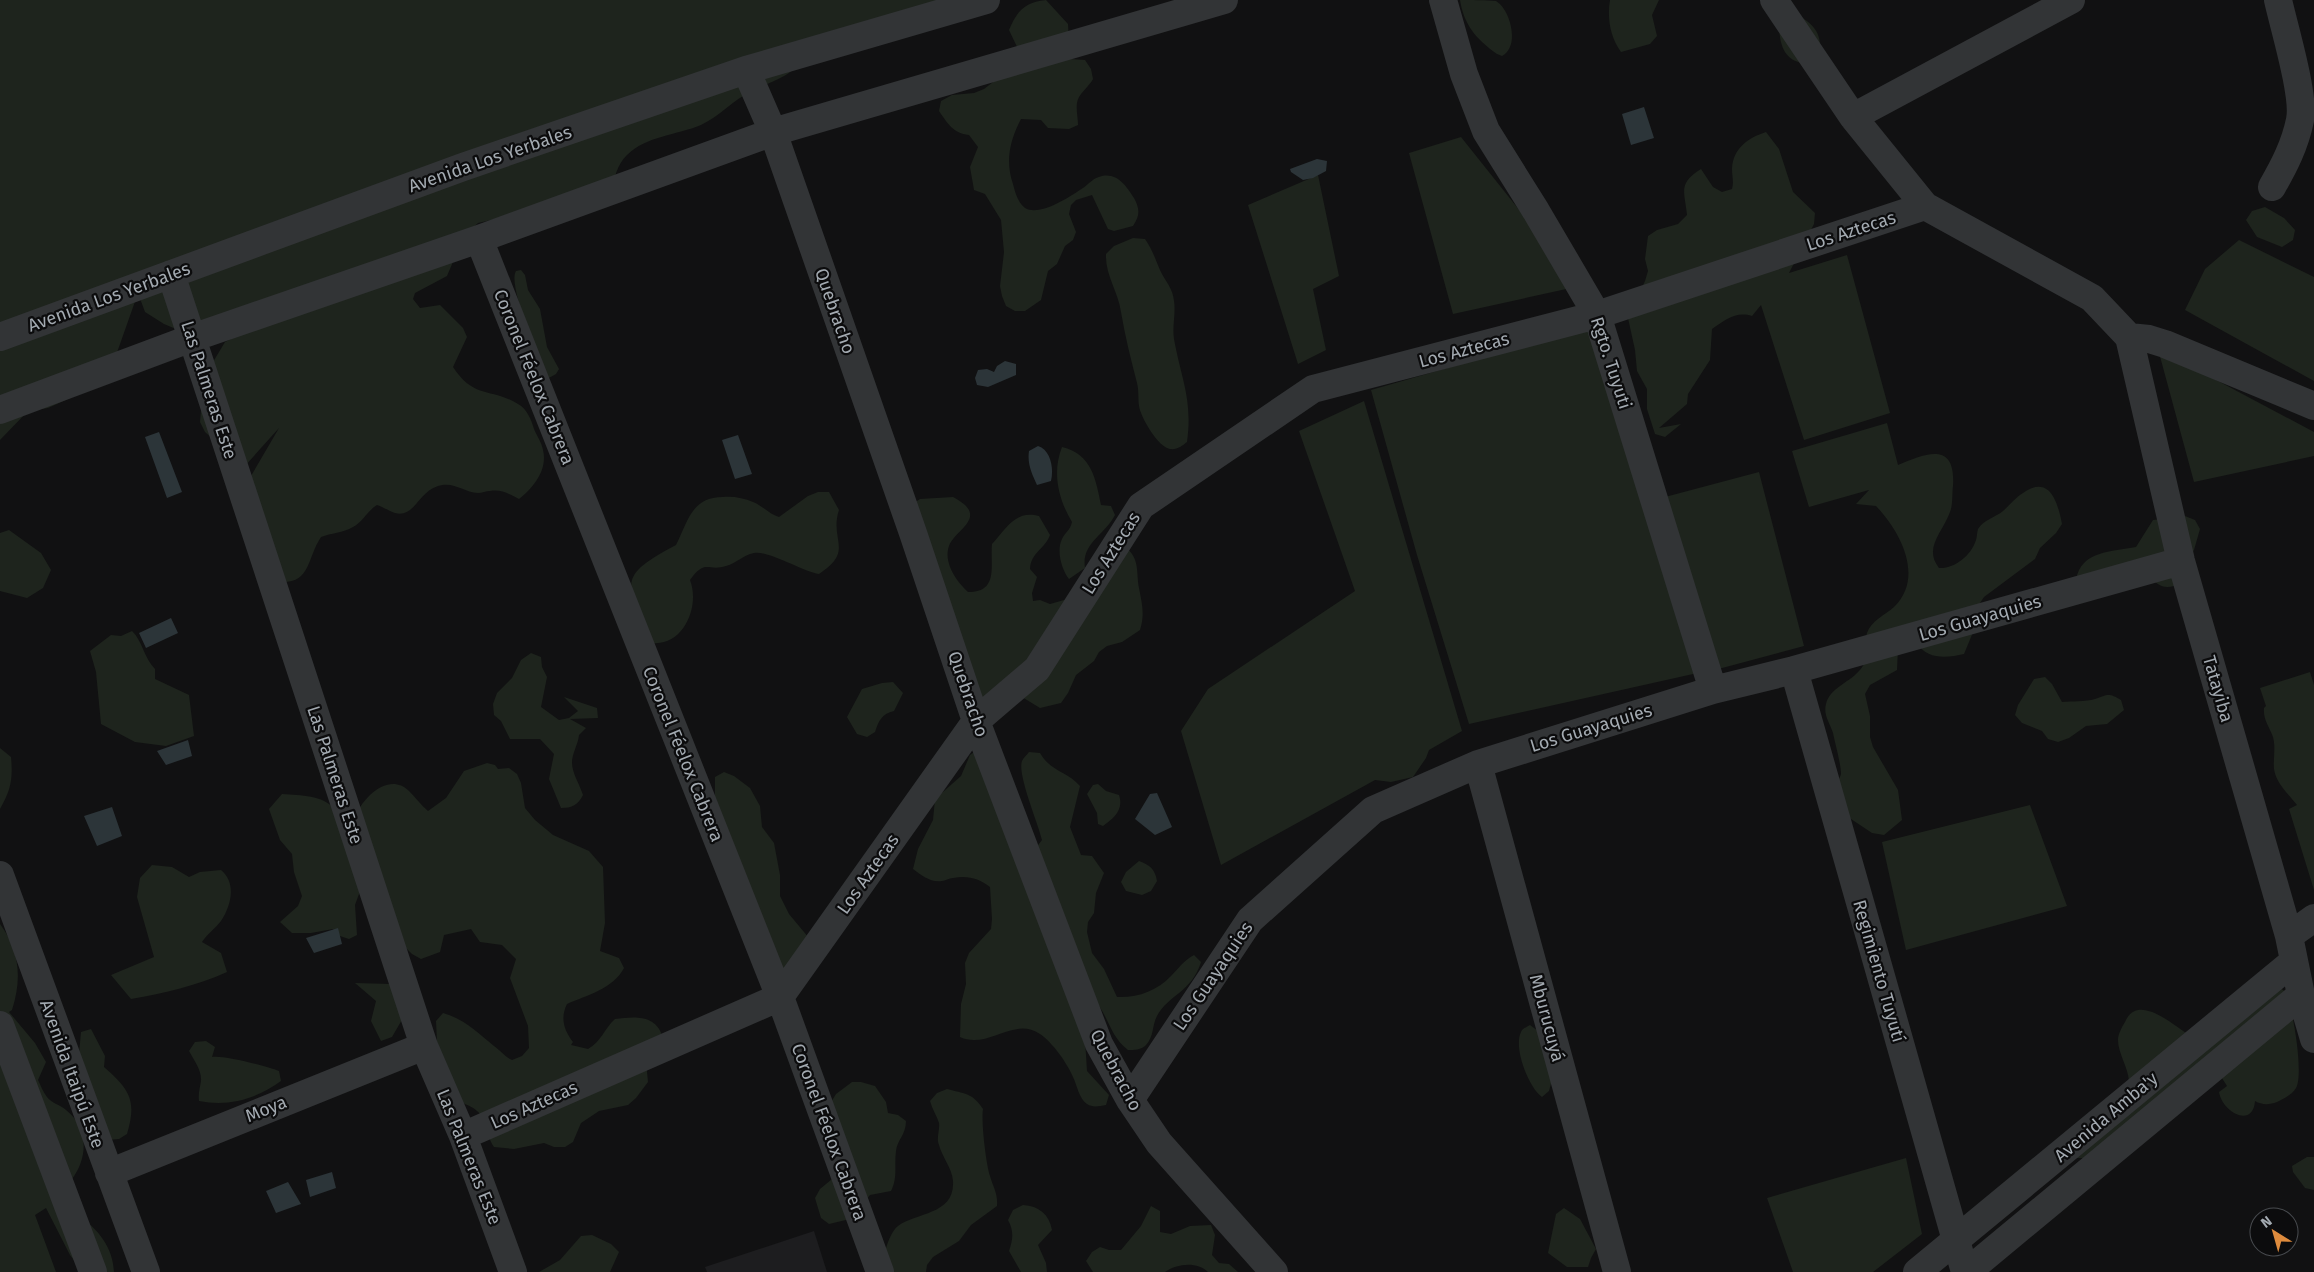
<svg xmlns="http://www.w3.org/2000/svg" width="2314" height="1272" viewBox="0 0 2314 1272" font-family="'Fira Sans',sans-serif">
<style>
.built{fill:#1d1d1f}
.green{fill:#1e241d}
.water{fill:#2c3539}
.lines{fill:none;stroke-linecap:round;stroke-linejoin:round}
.minor{stroke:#323436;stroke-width:28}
.labels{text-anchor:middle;stroke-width:4.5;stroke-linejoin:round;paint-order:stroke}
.street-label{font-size:18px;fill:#a3aab1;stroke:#0c0c0d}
</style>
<rect width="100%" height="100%" fill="#111112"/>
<path class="built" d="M814,1231l13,41h-120l-2,-5z"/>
<path class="green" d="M0,0h990l-186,61c-21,19 -30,19 -52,30 -19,9 -32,25 -51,34 -24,10 -55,11 -74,30 -10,9 -13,25 -17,38l-132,30 -14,13 -17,40 -32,17 -2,6 7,9 20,-3 23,23 4,9 -14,30c22,33 37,20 65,37 9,5 13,15 16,25 3,7 8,14 9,21 5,20 -10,38 -24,49 -10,-5 -18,-10 -29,-8 -4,0 -8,2 -12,2 -15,-1 -24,-12 -40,-7 -20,6 -23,32 -43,27 -6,-2 -12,-6 -18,-8 -10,6 -14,17 -24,22 -10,6 -22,6 -32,10 -14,21 -10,46 -40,45l-30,-106 28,-48 -35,39 -39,-35 -5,-10 4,-45 21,-35 6,-3 -48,-7 -19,-8 -19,-12 -7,-19 -24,68 -29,28 -17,10 -20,9 -20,3 -28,29z
M1046,0l22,24 2,35 15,1 6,9 2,10c-4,8 -15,15 -16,24 -1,7 1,15 1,22l-9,4 -21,-1 -7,-8 -20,-1c-11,21 -16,42 -8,65 2,8 5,19 12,24 15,9 46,-12 58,-20 7,-5 10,-10 19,-12 16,-3 24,10 32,22 6,11 6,18 -1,28l-19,5 -6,-2 -16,-34 -16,5 -5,5 -2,9 7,18 -3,8 -8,6 -8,18 -9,7 -7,29 -16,11h-10l-9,-5 -4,-10 -2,-10 4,-34 -3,-32 -16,-26 -11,-4 -4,-23 8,-20 -9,-12c-16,-2 -21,-11 -30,-24l2,-10 11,-6 22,-2 10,-4 30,-23 4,-17 -9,-19c8,-19 16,-28 37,-30z
M1460,0c9,0 28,0 36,1 15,9 24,46 6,55l-5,-2c-21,-15 -33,-29 -37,-54z
M1610,0h49l-7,15 5,21 -7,8 -29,8c-11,-15 -14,-34 -11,-52z
M1791,12c15,7 30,16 29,35l-18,16c-21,-4 -23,-24 -23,-43z
M1766,132l13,17 14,43 22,21 -1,11 -25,49 58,-18 43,158 -86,27 -43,-135 -9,11c-16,-5 -27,4 -40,13l-2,31 -22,34 -1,10 -28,24 22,-4 -16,13 -10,-3 -8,-25v-20l-10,-18 -2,-21 -7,-32 17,-37 3,-10 -3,-12 3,-23 9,-6 21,-6 9,-9c-2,-23 -10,-31 14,-46l12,18 9,5 10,-3c2,-7 0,-13 0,-20 1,-21 16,-31 34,-37z
M1461,137l119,149 -127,28 -44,-161z
M1318,175l21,101 -26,13 13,61 -28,14 -50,-159z
M2265,207l19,11 11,12 -2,10 -11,7 -25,-10 -11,-17 6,-9z
M1133,238l12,1c7,10 10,19 15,31 5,11 13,18 14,31 2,12 -2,25 0,38 7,39 19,61 13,103 -5,4 -10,8 -17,7 -12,-2 -29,-31 -31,-43 -1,-7 0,-15 -2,-23 -6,-23 -12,-47 -16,-71 -3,-21 -16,-37 -15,-58l8,-8z
M2239,240l75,37v104l-129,-71 20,-41z
M521,270l4,5 3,15 12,19 7,38 12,22 -3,5 -9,5c-7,-19 -40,-94 -31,-108z
M1598,319l104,353 -233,52 -52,-169 -46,-165 132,-38z
M2158,349l156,83v24l-120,26z
M1364,401l98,330 -33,19 -3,8 -13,19 -22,5 -16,-2 -154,85 -40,-134 27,-42 147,-98 -56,-160z
M1887,423l11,42c27,-11 58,-25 55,21 -1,7 0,19 -3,26 -7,20 -27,36 -11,56 15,1 32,-12 37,-28 1,-3 1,-8 2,-11 5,-9 18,-12 25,-18 7,-6 12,-13 20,-18 27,-19 35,10 39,31l-6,9 -16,15 -5,11 -51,38 -6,9 -2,19 -12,29c-17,4 -37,6 -47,-11l-19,5 -1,22 -27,15 -5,9 5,22v21l3,10 25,43 4,30 -18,15 -12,-2 -27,-18c-2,-9 -7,-21 -8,-30 0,-3 3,-7 4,-11 0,-10 -6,-31 -8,-41 -3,-10 -10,-18 -7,-29 4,-16 22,-21 32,-32 13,-12 4,-25 9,-39 4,-12 18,-18 27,-26 31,-30 6,-76 -18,-101l-20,-2 13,-14 -60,17 -17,-56z
M1062,447c30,7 34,33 39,58l10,1 4,9c-10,20 -34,28 -30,53l-16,11c-7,-9 -13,-28 -7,-40 3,-7 8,-8 10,-17 -14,-23 -20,-50 -10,-75z
M1759,472l45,174 -93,25 -46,-174z
M818,492h11l10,18c-10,30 16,41 -20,64 -17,-3 -51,-24 -65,-21 -11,2 -17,10 -28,13 -19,6 -20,-8 -36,14 11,28 -9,71 -43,62 -18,-61 -33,-64 29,-97 12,-23 15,-48 47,-48 10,-1 21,1 30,5 10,4 16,12 26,15l29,-21z
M953,497c38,20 2,32 -4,49 -6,17 8,36 19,46 31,0 22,-26 24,-48 15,-16 23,-34 47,-28l11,19c-5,14 -19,17 -20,34l7,8 -5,16 1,8 7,-1 10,4 21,-6 56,-50c13,13 9,23 12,40 3,16 6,26 1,42l-18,12 -15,4 -8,6 -5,9 -18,14 -8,18 -7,10 -21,5 -18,-11 -46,3 -65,-195 9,-6z
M2185,516l10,4 5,9 -6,21 -20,36c-11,3 -17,-1 -25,-10l-73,4c5,-30 36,-28 60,-33l17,-27z
M9,530l32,23 10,17 -8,18 -16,10 -27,-7v-58z
M132,631c10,9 12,27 23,38v10l34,16 5,41 -28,10 -31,-4 -34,-18 -5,-52 -6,-21 21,-16 10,1z
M531,653l10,4 1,10 5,10 -6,30 18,13 10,-2 9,-7 -14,-14 33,11 1,10 -28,1 16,9 -7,7c-1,10 -7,18 -7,28 0,10 8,22 11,32 -5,10 -11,13 -22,13l-12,-29 5,-25 -14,-15h-30l-9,-18 -7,-6 -1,-11 4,-11 15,-15 9,-18z
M2310,672l4,13v205l-25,-81 8,-4c-9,-11 -21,-22 -23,-36 -1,-11 2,-21 -1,-32 -4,-11 -10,-17 -9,-29l2,-2 -6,-18z
M2045,677l7,7 10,18c10,-1 23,0 33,-3 12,-4 13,-7 26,1l3,10 -17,14 -21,2 -17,12 -11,4 -10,-3 -6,-8 -20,-8 -7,-8 3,-10 16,-26z
M893,682l10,11 -9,18c-12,3 -15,9 -19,21l-8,5 -10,-3 -10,-17 15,-28 20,-6z
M0,748l11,9c2,22 0,33 -11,52z
M980,748l55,101 7,-9c-4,-17 -25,-66 -20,-79 1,-3 5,-6 7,-9l11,1c11,19 27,18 40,33l-10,41 11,28 11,1 12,17 -8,20 -2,20 -6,9 -1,10 5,21 12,16 13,28c20,1 40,-6 54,-21 8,-8 12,-15 23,-21l7,7c-9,30 -33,33 -44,54 -5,9 -3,21 -11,29 -5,5 -12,5 -18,5 -16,-12 -18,-28 -29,-44l-14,33 2,32 22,24 -3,10c-7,1 -13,3 -19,-1 -8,-5 -10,-19 -14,-27 -6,-14 -20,-34 -33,-43 -27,-18 -52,16 -80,3l1,-33 5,-20 -1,-21 4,-10 22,-24 1,-10 -2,-32c-11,-9 -23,-12 -37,-9 -4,0 -8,3 -11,3 -11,2 -21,-6 -29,-12l5,-20 15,-29 2,-21 26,-23 9,-21z
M487,763l8,2 3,4 11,-1 8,6 4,9 4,25 10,12 18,15 36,16 14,16 2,56 -5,28 19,7 5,10c-11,21 -37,27 -57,36 -7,14 -3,26 6,38l-2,3 17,4c13,-7 16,-20 27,-30 19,-2 39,-5 47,16l-16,26 2,21 -12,16 -8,7 -29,6 -18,12 -8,19 -8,5h-11l-10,-4 -30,6 -20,-2c-8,-11 -7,-28 -17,-36 -5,-5 -13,-7 -18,-10l-22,-59 -1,-21 7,-8c21,6 34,19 51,33 7,5 10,10 18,14l10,-4 7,-8 -1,-22 -18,-48 6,-19 -14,-14 -22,-3 -9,-13 -27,6 -4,17 -19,7 -9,-5 -7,-7 -47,-136c9,-17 32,-38 51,-20 6,6 12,14 19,20l18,-13 18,-27z
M724,772l10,4 16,12 10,18 2,21 12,16 6,32v21l9,18 20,24 -19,53 -75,-194v-20z
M1098,784l8,7 13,4c5,15 -5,23 -16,31l-5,-2 -1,-11 -10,-19 6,-9z
M282,794c20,2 39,0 54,16l24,71 -1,13 -4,11 2,30 -8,4 -9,-3 -7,-7 -22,4h-19l-12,-11 18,-16 4,-10 -8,-24 -2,-18 -12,-14 -11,-31z
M2030,805l37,101 -161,44 -24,-108z
M1139,861c11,4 16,8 18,20l-6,10 -9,4 -16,-4 -5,-9 5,-10z
M152,865l20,2 17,10 11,-5 21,-2c16,13 10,36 0,51 -6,8 -14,13 -19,21l19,11 6,19c-31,14 -62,21 -96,27l-20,-24 43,-18 -17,-60 3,-19z
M0,924c20,27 22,55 12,86l-3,2 26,31 11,19 -8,18c3,6 5,12 9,17 4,6 14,8 19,13 23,18 22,48 6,69l6,36c20,14 35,32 36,57h-31l-13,-17 -24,-47 -11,7 21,57h-56z
M355,983l36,1 12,34 -11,19 -11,4 -10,-20 5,-20z
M2276,986c3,2 7,3 9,6 8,14 19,83 11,96 -4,7 -13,11 -19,14 -8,3 -15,3 -22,-1 -2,28 -33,11 -36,-9l8,-6 -7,-11 -136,83h-9l54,-77c-1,-14 -11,-28 -11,-41 0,-6 4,-13 7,-18 13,-31 51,6 66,14z
M1530,1025l8,6 14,49 -3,11 -7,6c-13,-9 -29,-49 -21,-65 1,-3 5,-5 9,-7z
M91,1029l14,27 -1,11c26,23 33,33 23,67l-8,5 -12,1 -28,-86 2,-22z
M206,1041l9,6 -3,10c11,-2 54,9 67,14l2,10c-25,18 -52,26 -82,20 -1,-8 1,-13 2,-20 1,-10 -7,-21 -12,-30l6,-9z
M852,1082h9l14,4 11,16 2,11 10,2 8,6c0,14 -9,19 -10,30 -2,15 2,26 -5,40l-21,4 -20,24 -21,5 -8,-6 -6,-20 5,-9 17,-14 -7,-71 6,-10z
M947,1089c17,5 25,3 36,20 -2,13 3,54 7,67 3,11 8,17 7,30l-26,19 -12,16 -26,16 -6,8 -1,7h-47c5,-13 8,-37 19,-46 19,-14 57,-11 55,-45 -1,-13 -11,-24 -14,-36 -3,-7 1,-15 0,-22 -2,-7 -7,-14 -9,-22l7,-8z
M2307,1157h7v33l-9,-2 -12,-16 -1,-6z
M1906,1158l16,76 -49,38h-80l-26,-74z
M1023,1205c16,1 26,9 29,25l-14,15 8,18 1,9h-26l-12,-21c4,-12 5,-20 -1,-31l5,-10z
M1151,1206l9,5v21l11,2 19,-8 21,-1 4,10 -3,20 7,8 10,1 9,8h-30c-11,-11 -32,-8 -43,0h-72l-7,-11 6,-9 8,-5 9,3h12l20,-24z
M1564,1208l16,11 16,30 -5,9 -3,9h-21l-19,-14 8,-39z
M592,1235l19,9 8,8 -9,20h-71l21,-12 21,-24z"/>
<path class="water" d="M1644,107l10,31 -23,7 -9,-31z
M1317,159l10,2 -1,10 -13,7 -10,2 -12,-8 -1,-3z
M1005,361l11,3v11l-28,12 -11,-2 -2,-7 3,-8 9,-1 7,3 3,-6z
M159,432l23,60 -15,6 -22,-61z
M738,435l14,39 -17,5 -13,-39z
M1038,446c13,4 16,23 13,35l-14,4c-5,-11 -10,-21 -8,-34z
M171,618l7,15 -32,15 -7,-15z
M188,740l4,16 -26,9 -9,-14z
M1157,793l15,34 -17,8 -20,-16 15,-25z
M112,807l10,29 -25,10 -13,-30z
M338,928l4,16 -28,9 -8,-15z
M332,1172l4,16 -26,9 -4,-17z
M288,1182l13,22 -25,9 -10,-22z"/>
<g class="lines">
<path class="minor" d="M1443,0l21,74 22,57 50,80 61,104 116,375
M1774,0l79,117 72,89 167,92 37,39 20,2 16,5 149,62
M746,70l27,62 140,401 63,188 123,323 31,56 29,43 115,129
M1853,117l218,-117
M2272,187c12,-21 23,-42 28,-67 5,-24 -16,-93 -22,-120
M479,239l301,758 100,275
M171,274l253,772 39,90 50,136
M0,337l463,-170 283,-97 240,-70
M2129,337l52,224 108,375 12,59 13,44
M0,410l192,-72 287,-99 294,-107 451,-132
M1794,670l171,602
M1478,764l139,508
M0,875l146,397
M2289,936l25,-18
M0,1025l93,247
M1130,1100l120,-180 123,-110 105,-46 235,-74 81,-20 387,-109
M463,1136l317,-139 196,-276 61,-52 104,-163 172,-117 284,-74 328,-109
M109,1173l315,-127
M1917,1272l377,-311
M1967,1272l334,-277"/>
</g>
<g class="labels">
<g class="street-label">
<text transform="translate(490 159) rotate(-19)" y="6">Avenida Los Yerbales</text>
<text transform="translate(1851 231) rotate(-18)" y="6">Los Aztecas</text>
<text transform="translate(109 297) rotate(-20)" y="6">Avenida Los Yerbales</text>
<text transform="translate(835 311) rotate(71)" y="6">Quebracho</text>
<text transform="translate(1464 350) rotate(-15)" y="6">Los Aztecas</text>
<text transform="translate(1611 363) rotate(72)" y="6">Rgto. Tuyuti</text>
<text transform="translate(534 377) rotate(68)" y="6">Coronel Féelox Cabrera</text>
<text transform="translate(209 390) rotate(72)" y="6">Las Palmeras Este</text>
<text transform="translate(1111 553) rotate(-58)" y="6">Los Aztecas</text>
<text transform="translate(1980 618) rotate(-16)" y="6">Los Guayaquies</text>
<text transform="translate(2218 689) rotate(74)" y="6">Tatayiba</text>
<text transform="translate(968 694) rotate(71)" y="6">Quebracho</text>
<text transform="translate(1591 728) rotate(-17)" y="6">Los Guayaquies</text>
<text transform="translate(683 754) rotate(68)" y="6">Coronel Féelox Cabrera</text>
<text transform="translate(335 775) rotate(72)" y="6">Las Palmeras Este</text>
<text transform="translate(868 874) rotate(-55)" y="6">Los Aztecas</text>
<text transform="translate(1879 971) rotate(74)" y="6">Regimiento Tuyutí</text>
<text transform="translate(1213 976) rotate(-56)" y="6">Los Guayaquies</text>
<text transform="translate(1547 1018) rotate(75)" y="6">Mburucuyá</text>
<text transform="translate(1116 1070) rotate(62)" y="6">Quebracho</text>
<text transform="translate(72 1074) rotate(70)" y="6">Avenida Itaipú Este</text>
<text transform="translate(534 1105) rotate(-24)" y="6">Los Aztecas</text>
<text transform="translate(266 1109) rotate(-22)" y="6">Moya</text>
<text transform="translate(2106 1117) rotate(-40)" y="6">Avenida Amba'y</text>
<text transform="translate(829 1132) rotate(70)" y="6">Coronel Féelox Cabrera</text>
<text transform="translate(469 1157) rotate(68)" y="6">Las Palmeras Este</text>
</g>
</g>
<g transform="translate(2274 1232) rotate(323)"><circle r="24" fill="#0c0c0d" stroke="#484b4f"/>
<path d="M0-4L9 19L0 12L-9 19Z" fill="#de8b3d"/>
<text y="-8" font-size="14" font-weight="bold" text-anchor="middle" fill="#a3aab1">N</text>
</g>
</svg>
